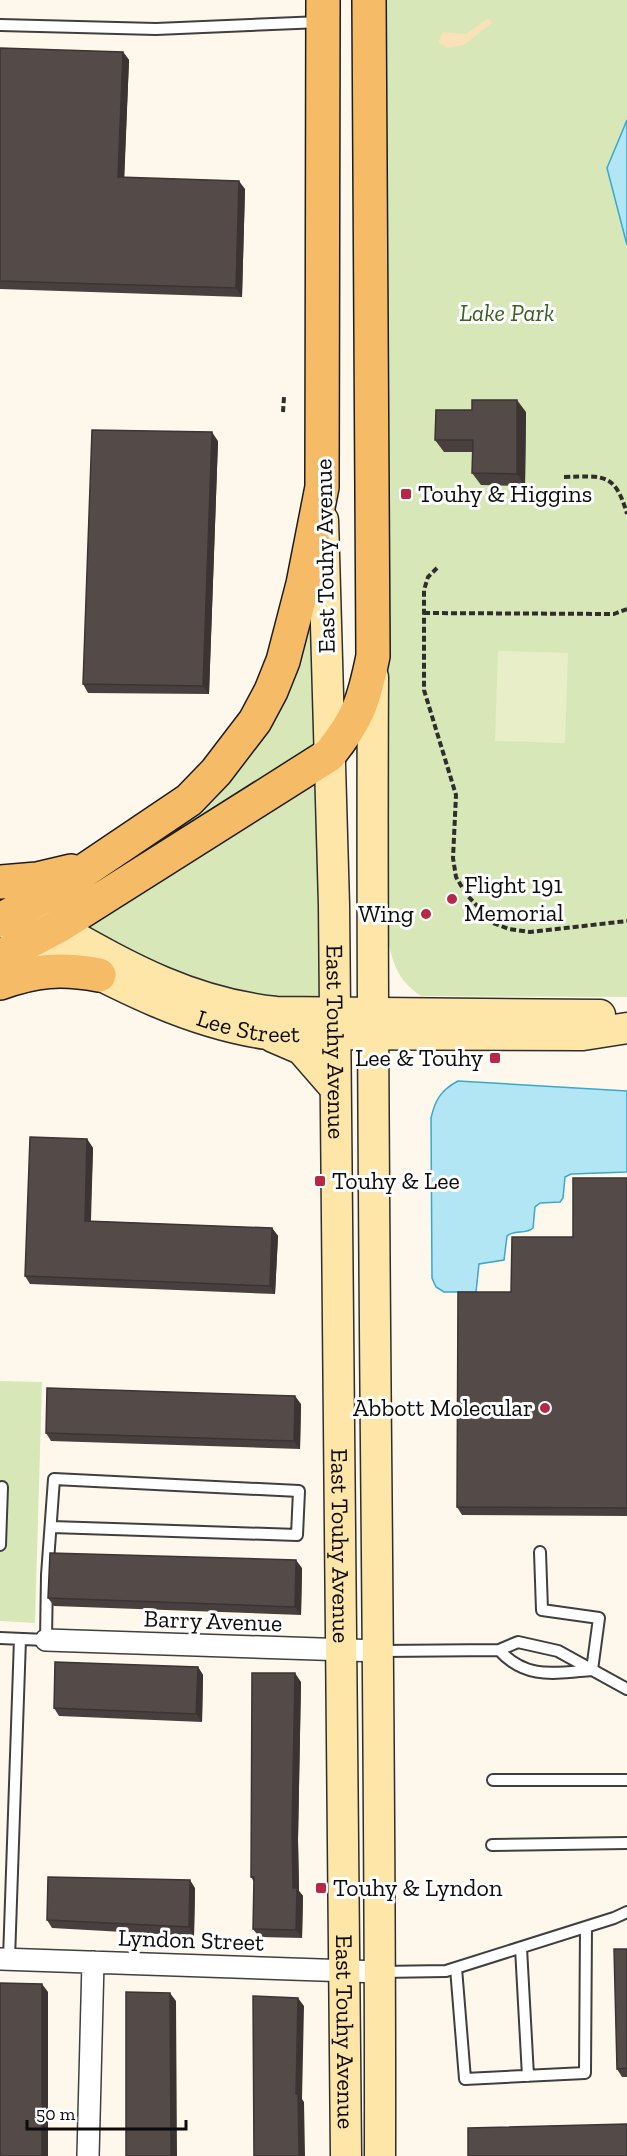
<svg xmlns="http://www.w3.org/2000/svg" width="627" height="2156" viewBox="0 0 627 2156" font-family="'Zilla Slab',serif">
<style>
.green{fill:#d8e7b7}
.sand{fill:#f9e1b9}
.pitch{fill:#e8efc8}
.water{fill:#b2e6f4;stroke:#3ba7c9;stroke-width:1.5}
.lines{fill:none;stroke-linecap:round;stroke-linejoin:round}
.lane-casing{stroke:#3f3f3f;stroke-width:14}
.street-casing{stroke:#3f3f3f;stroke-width:24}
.secondary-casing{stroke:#2e2e2e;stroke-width:33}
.primary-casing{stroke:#1d1d1d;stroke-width:36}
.path{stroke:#2e2e2e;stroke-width:4;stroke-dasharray:6 3;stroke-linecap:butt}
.lane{stroke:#fff;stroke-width:10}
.street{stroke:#fff;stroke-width:21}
.secondary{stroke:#fde6a8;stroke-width:30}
.primary{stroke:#f5bb66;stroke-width:33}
.wall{fill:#48403f}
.shaded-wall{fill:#3b3433}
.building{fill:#544b49;stroke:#3b3433;stroke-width:1.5}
.poi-dot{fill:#b82846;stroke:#fff;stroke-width:2}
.labels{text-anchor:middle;stroke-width:6;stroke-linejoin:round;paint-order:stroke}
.park-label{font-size:24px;font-style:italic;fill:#37611f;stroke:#fff}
.poi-label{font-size:24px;fill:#0c0c0c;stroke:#fff;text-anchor:start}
.street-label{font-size:24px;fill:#0c0c0c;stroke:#fff}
</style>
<rect width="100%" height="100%" fill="#fef8ec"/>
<path class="green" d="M385,0h242v997l-206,-1c-24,-16 -29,-34 -34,-62l1,-446z
M314,606l9,136 -253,167 -8,-12 114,-69z
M316,781l8,219 -26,1 -114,-20 -93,-51v-6z
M0,1381l42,1 -7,241 -35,-2z"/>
<path class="sand" d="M488,18l4,5 -28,22 -17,3 -9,-6 5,-10 23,2z"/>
<path class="pitch" d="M498,651l70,2 -3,90 -70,-2z"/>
<path class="water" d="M627,120v125l-20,-77z
M458,1081l169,10v81l-56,2 -6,3 -2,21 -3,4 -20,1 -5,4 -2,21c-8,7 -18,1 -26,8l-3,24 -25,4 -3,28h-32l-8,-5 -4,-9 -1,-160c4,-18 10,-28 27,-37z"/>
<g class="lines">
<g class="lane-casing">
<path id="lane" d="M0,25l156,4 165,-7
M0,1545l2,-58
M540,1552l2,58 57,8 -7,52
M0,1638l46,2 1,-65 7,-96 245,12 -2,44 -245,-8
M499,1650c27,30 56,23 93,20
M380,1651l119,-1 19,-8 40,9 69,38
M493,1780h134
M492,1845l135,-2
M521,1948l7,128
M9,1959l11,-320
M456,1968l9,111 120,-6 1,-146
M380,1972l66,-1 168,-53 13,-6"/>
</g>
<g class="street-casing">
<path id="street" d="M46,1640l333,11
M0,1959l380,13
M88,2156l5,-194"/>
</g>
<g class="secondary-casing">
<g id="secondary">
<path id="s1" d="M323,520l11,385 12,1251"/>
<path d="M373,677c-3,493 8,986 7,1479"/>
<path d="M39,917c79,44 144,85 237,95l324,3"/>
<path id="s2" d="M14,931c81,41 162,90 253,103l316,1 44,-7"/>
<path d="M273,1037l28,12 34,39"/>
</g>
</g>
<g class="primary-casing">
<path id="primary" d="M0,882l37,-3 34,-8
M0,920l54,-29 135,-91 27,-28 39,-51 16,-30 12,-30 20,-77 19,-97 1,-487
M0,957l57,-30 272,-172c29,-36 35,-54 44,-99l-4,-656
M0,983c36,-13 61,-15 99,-8"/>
</g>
<path class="path" d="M283,412l1,-15
M564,477c39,-1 51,-5 63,37
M437,568l-9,9 -4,13v100l32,105 -3,63 3,19 10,17 27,29 16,6 21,3 97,-11
M424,613l190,1 13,-5"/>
<use href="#lane" class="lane"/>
<use href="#street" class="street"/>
<use href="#secondary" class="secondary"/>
<use href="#primary" class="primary"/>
</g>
<path class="wall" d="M0,48l123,4 6,8 -5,117 121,12 -3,108 -242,-8z
M526,412l-1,74 -44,-1 -9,-12 1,-21h-29l-9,-12z
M218,441l-9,253 -121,-1 -5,-9z
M87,1139l6,9 -2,73 181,7 6,8 -3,58 -245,-10 -5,-8z
M627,1178v338l-165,-1 -5,-8 54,-215 62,-55z
M301,1404l-1,45 -249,-8 -5,-8z
M302,1568l-1,47 -247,-9 -6,-8z
M198,1667l5,8 -1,47 -143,-6 -5,-8z
M301,1682l-3,158 1,51 4,5 -1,42 -43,-1 -6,-8 1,-47 -3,-5z
M195,1888l-1,48 -142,-8 -5,-8z
M627,1949v128h-5l-5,-8z"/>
<path class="shaded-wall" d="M123,52l6,8 -5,125 -6,-8z
M239,181l6,8 -3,108 -6,-9z
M517,400l9,12 -1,74 -8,-12z
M212,432l6,9 -9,253 -6,-8z
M87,1139l6,9 -3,81 -5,-8z
M272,1228l6,8 -3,58 -5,-8z
M295,1396l6,8 -1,45 -6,-8z
M296,1560l6,8 -1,47 -6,-8z
M198,1667l5,8 -1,47 -6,-8z
M295,1673l6,9 -3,158 1,51 4,5 -1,42 -6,-8 -3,-42 -1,-57z
M190,1880l5,8 -1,48 -5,-9z
M42,1984l6,8v164h-6z
M170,1993l6,8 1,155h-6z
M298,1998l6,8 -2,93 2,3 1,54h-6l-3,-62z"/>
<path class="building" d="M0,48l123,4 -5,125 121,4 -3,107 -236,-7z
M472,400h45v74l-45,-1 1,-33h-38l1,-30h36z
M92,430l120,2 -9,254 -120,-2z
M30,1137l57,2 -2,82 187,7 -2,58 -245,-10z
M573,1178h54v330l-170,-1 1,-215h53l1,-55h61z
M47,1388l248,8 -1,45 -248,-8z
M50,1553l246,7 -1,47 -247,-9z
M55,1662l143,5 -2,47 -142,-6z
M252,1673h43l-3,158 1,57h4l-1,42 -43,-1 1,-52h-3z
M48,1877l142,3 -1,47 -142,-7z
M614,1949h13v119l-10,1z
M0,1983l42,1v172h-42z
M126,1992l44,1 1,163h-45z
M253,1996l45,2 -2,96h2l1,62h-45z
M627,2124v32h-159v-28z"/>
<g class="poi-dot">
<rect x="400" y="488" width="12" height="12" rx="3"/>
<circle cx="452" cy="899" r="6"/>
<circle cx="426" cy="914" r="6"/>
<rect x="489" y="1052" width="12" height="12" rx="3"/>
<rect x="314" y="1175" width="12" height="12" rx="3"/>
<circle cx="545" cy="1408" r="6"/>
<rect x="315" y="1882" width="12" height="12" rx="3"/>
</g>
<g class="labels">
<g class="park-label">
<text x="507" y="321">Lake Park</text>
</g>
<g class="poi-label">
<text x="418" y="502">Touhy &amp; Higgins</text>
<text x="464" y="893">Flight 191<tspan x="464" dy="28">Memorial</tspan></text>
<text x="414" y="922" text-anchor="end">Wing</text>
<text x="483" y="1066" text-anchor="end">Lee &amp; Touhy</text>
<text x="332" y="1189">Touhy &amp; Lee</text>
<text x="533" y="1416" text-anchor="end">Abbott Molecular</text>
<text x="333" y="1896">Touhy &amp; Lyndon</text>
</g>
<g class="street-label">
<text transform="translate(325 556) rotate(-91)" y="8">East Touhy Avenue</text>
<text dy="8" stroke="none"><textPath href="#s2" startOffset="255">Lee Street</textPath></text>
<text dy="8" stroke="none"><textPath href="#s1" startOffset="522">East Touhy Avenue</textPath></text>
<text dy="8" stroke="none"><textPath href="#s1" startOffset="1026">East Touhy Avenue</textPath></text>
<text transform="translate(213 1621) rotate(2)" y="8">Barry Avenue</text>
<text transform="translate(191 1940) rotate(2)" y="8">Lyndon Street</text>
<text dy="8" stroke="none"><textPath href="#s1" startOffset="1512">East Touhy Avenue</textPath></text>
</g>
</g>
<path d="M27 2120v9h159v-9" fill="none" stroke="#0c0c0c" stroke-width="3"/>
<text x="36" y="2120" font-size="18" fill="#0c0c0c" stroke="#ffffff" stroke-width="4.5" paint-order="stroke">50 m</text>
</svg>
